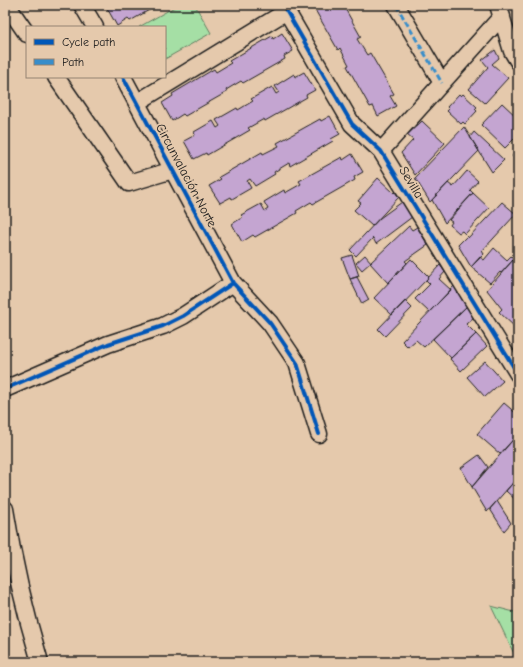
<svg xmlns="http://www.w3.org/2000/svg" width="523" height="667" viewBox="0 0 523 667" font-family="'Comic Neue',sans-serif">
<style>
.green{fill:#a5dfa5;stroke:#607e60}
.building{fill:#c4a5d1;stroke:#1c1c1c}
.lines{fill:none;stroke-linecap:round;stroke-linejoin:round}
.street-casing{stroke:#1c1c1c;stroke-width:19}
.street{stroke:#e5c9ac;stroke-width:16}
.quiet{stroke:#388dca;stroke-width:3;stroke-dasharray:6 3;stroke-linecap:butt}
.cycleway-casing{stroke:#e5c9ac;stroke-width:6}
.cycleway{stroke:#0057b8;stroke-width:4}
.labels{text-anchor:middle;stroke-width:3.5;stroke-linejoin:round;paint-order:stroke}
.street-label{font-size:13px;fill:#1c1c1c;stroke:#e5c9ac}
</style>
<rect width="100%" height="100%" fill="#e5c9ac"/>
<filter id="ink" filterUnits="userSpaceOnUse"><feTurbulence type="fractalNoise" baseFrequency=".025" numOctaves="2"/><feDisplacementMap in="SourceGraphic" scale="8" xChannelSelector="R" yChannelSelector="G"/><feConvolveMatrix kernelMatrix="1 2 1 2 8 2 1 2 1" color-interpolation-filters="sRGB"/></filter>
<g filter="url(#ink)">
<path class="green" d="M178,5h17l16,28 -46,26v-32h-26z
M491,606l27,7v49z"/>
<path class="building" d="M111,5h47l-28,16 -2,-2 -11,7 -10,-18z
M315,5h28l18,32 -4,2 10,16 3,-2 24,41 -4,2 6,10 -18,10 -5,-10 -3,1 -23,-41 2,-1 -9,-17 -2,2 -24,-42 2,-2z
M282,33l11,18 -9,5 1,3 -42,24 -2,-2 -15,9 1,2 -42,24 -2,-2 -11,7 -10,-18 11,-7 -1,-2 42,-25 2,3 15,-9 -2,-2 43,-25 1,3z
M495,50l4,8 -7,6 16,14 -23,25 -16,-14 19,-22 -6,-7z
M304,72l11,18 -9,5 1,2 -42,24 -1,-2 -16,9 2,2 -43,25 -1,-2 -12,6 -10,-18 11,-6 -1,-3 19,-11 4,7 3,-2 -4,-6 21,-12 1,2 15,-9 -2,-2 21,-12 4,7 3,-2 -4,-6 19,-12 1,3z
M459,94l2,2 2,-2 14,13 -2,2 2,2 -12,13 -2,-2 -2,2 -14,-13 2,-2 -2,-2z
M502,103l16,15v17l-13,13 -24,-23z
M330,116l10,18 -9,5 2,2 -43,25 -1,-3 -15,9 1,2 -20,12 -5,-7 -3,2 4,7 -19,11 -1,-2 -11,6 -11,-17 12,-7 -2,-2 43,-25 1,2 16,-8 -2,-3 43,-24 1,2z
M422,121l23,22 -30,32 -14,-22 12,-13 -6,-5z
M464,127l15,24 -49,51 -15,-24z
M474,132l30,28 -12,12 -22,-35z
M518,150v12l-6,-6z
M352,154l11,18 -9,5 1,3 -42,24 -2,-2 -15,9 1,2 -42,24 -2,-2 -11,7 -10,-18 11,-7 -2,-2 20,-11 4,7 3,-2 -4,-7 20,-12 1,3 16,-9 -2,-3 43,-24 1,3z
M467,171l11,10 -8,9 3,3 -28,30 -13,-23 16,-17 5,4z
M378,178l16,15 1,-1 4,5 -27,29 -18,-16 7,-7 -3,-2z
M473,193l16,15 -24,26 -3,-3 -3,2 -9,-8 2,-3 -3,-2z
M402,202l10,15 -36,27 -3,-6 -17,18 -6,-6 30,-32z
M502,202l14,12 -34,37 2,3 -13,13 -13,-22 9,-9 1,2z
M409,226l3,4 5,-3 11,18 -23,16 2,2 -19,20 -18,-20z
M494,248l13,12 4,-4 3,3 -13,14 -1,-1 -10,11 -19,-16 9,-10 4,3z
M518,254v74l-1,1 -18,-17 3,-3 -15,-19z
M352,255l7,21 -9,3 -8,-21z
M365,255l6,7 -9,8 -6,-7z
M411,259l18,18 -37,38 -18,-17z
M440,265l5,7 -6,7 12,11 -22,22 -14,-13 15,-15 -4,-4z
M357,277l12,23 -7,4 -12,-25z
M454,286l13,20 -43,41 -8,-7 -8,7 -6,-6z
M405,301l7,7 -27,28 -7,-7z
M467,306l7,11 -8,7 10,10 -25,24 -18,-19z
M476,334l11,12 -26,25 -11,-12z
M485,361l18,20 -18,16 -18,-20z
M504,403l14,12v8l-1,1 1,2v8l-18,20 -23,-20z
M518,434v43l-31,35 -15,-25z
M479,455l9,12 -16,20 -11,-19z
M518,477v25l-12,-11z
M497,501l14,22 -7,8 -14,-22z"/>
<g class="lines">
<g class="street-casing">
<path id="street" d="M7,5l20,29
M82,5l13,22
M283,5l69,119 29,27 137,223
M396,5l46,78
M498,5l14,46 6,10
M56,77l73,106 44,-13
M123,77l110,206 37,40 27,40 22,71
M138,102l149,-91
M381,151l121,-135
M5,389l103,-45 55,-18 20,-10 50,-33
M5,509c8,52 20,103 35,153"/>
</g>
<use href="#street" class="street"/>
<path class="quiet" d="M396,5l46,78"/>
<g class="cycleway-casing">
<path id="cycleway" d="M283,5l69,119 29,27 137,223
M123,77l110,206 37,40 27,40 22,71
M5,389l103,-45 55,-18 20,-10 50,-33"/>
</g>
<use href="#cycleway" class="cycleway"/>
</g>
</g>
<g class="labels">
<g class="street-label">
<text transform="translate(187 175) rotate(62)" y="5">Circunvalación Norte</text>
<text transform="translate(412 182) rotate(59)" y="5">Sevilla</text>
</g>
</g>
<rect width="523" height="667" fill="none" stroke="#e5c9ac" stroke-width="20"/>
<rect x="10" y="10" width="503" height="647" fill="none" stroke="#1c1c1c" stroke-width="1.5" filter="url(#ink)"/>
<rect x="26" y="26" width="140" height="52" fill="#e5c9ac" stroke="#958472"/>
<rect x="34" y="39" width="20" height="6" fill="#0057b8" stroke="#958472"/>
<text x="62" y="46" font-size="12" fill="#1c1c1c">Cycle path</text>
<rect x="34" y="59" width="20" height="6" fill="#388dca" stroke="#958472"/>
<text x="62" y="66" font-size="12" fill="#1c1c1c">Path</text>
</svg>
